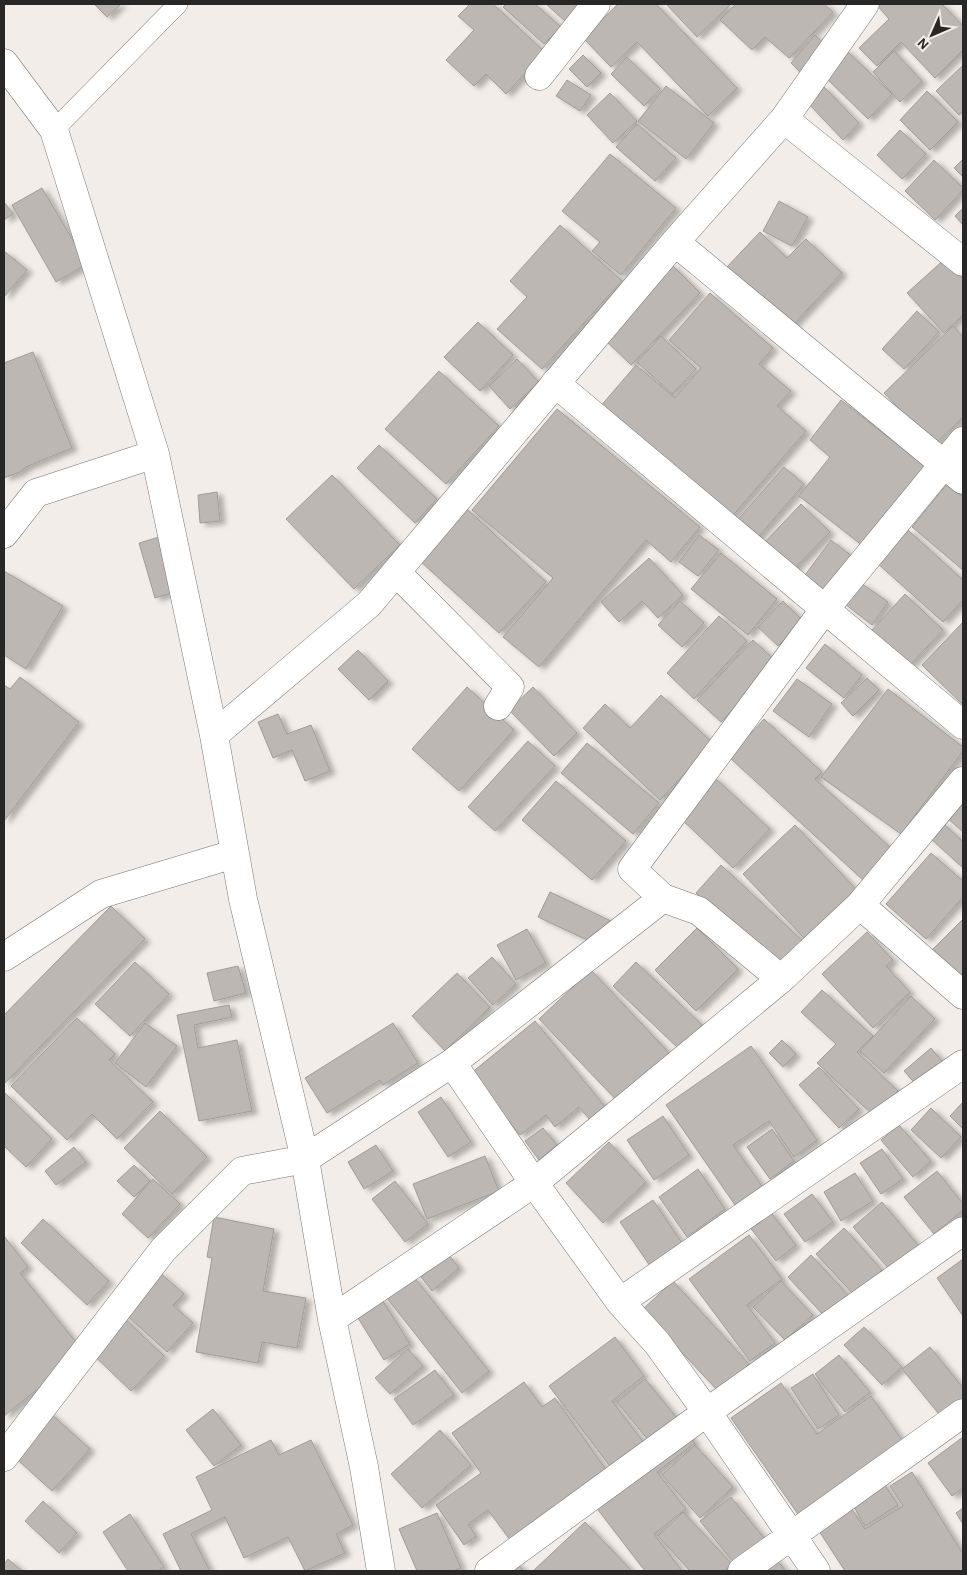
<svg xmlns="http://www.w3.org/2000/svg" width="967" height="1575" viewBox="0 0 967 1575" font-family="'Alegreya Sans',sans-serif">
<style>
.building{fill:#bcb7b2;stroke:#a09c97;filter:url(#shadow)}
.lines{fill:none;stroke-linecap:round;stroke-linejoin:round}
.service-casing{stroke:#797570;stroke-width:20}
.minor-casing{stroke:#797570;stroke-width:29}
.service{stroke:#fff;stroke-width:19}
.minor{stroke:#fff;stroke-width:28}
</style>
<defs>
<filter id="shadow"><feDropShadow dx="5.5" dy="3" stdDeviation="2.5" flood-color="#0004"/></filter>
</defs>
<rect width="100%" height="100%" fill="#f2ede8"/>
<path class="building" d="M94,4h27l-14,13z
M470,4h23l52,48 -39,42 -20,-20 -12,12 -28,-26 28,-30 -16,-14z
M506,4h29l26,23 -17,17 -41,-37z
M546,4h35l-15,18z
M618,4h38l81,84 -29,28 -71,-74 -26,25 -28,-29z
M666,4h65l-34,33z
M736,4h88l9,8 -44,46 -24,-21 -13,13 -32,-30z
M876,4h66l21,22v24l-28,28 -34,-36 -24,24 -18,-18 30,-29z
M815,35l13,12 -25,28 -12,-12z
M845,49l47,45 -24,25 -47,-46z
M894,51l28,30 -22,21 -27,-30z
M583,55l18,18 -14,14 -18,-18z
M627,57l33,32 -16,17 -33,-32z
M963,65v46l-4,4 -23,-24z
M567,80l24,15 -11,16 -24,-15z
M666,86l48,37 -28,36 -48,-38z
M823,86l36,37 -16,17 -36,-38z
M927,91l31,31 -28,28 -30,-30z
M610,93l27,28 -24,22 -26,-28z
M637,124l39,34 -21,23 -39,-34z
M900,130l26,24 -24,25 -25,-24z
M610,154l66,54 -55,67 -29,-24 8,-9 -38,-31z
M963,159v18l-9,-9z
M934,160l29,28v2l-28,30 -30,-29z
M42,188l45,76 -31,18 -44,-77z
M779,201l29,16 -16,29 -29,-15z
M4,202l9,12 -9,6z
M963,208v17l-8,-9z
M560,225l62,56 -80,88 -45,-40 30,-32 -17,-16z
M760,232l27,26 19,-19 36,34 -53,56 -63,-61z
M4,251l23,19 -23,27z
M948,256l15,16v43l-19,18 -37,-40z
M671,264l29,29 -69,72 -29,-28z
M710,293l63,55 -14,16 32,27 -14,15 29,25 -76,88 -131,-111 37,-43 39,33 26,-30 -32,-28z
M917,311l22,21 -35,37 -22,-20z
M478,322l35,33 -33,36 -36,-34z
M953,326l10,11v80l-29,28 -50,-52z
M661,336l35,33 -24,25 -35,-32z
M33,352l39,96 -46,19 -6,5 -16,6v-115z
M517,359l22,23 -29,27 -21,-23z
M439,371l60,55 -53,58 -61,-55z
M841,400l85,67 -63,79 -64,-50 31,-39 -20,-17z
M557,409l143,118 -29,35 -25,-22 -107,127 -36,-30 50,-59 -81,-68z
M379,445l58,54 -22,24 -58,-55z
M784,467l20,17 -51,59 -20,-18z
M332,475l68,70 -46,44 -68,-70z
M947,484l16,13v73l-51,-43z
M217,492l3,29 -20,2 -2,-28z
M801,504l29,28 -39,40 -29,-27z
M466,508l80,74 -47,51 -80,-73z
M908,530l55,50v20l-20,22 -66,-59z
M699,535l20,15 -21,26 -19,-14z
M159,537l16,55 -20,6 -16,-55z
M831,540l22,17 -28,39 -23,-17z
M721,553l56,46 -29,36 -57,-46z
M649,558l34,37 -25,23 -16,-17 -23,21 -18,-20z
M4,571l59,35 -37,63 -22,-14z
M861,583l27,19 -16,23 -27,-21z
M905,594l38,36 -34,36 -38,-35z
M680,601l24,22 -22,24 -24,-22z
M783,601l20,20 -25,25 -20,-19z
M719,616l28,25 -53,58 -27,-26z
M963,622v83l-41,-40z
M753,640l24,22 -56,60 -24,-22z
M825,644l37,31 -18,23 -38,-30z
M358,650l30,31 -19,19 -31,-31z
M20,677l59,45 -75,99v-136l6,4z
M867,678l12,12 -26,26 -12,-13z
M797,679l35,25 -23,33 -36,-26z
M467,687l47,43 -55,61 -47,-42z
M533,687l44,46 -23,23 -45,-46z
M888,689l75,58v4l-62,83 -80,-57z
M661,695l52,48 -53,57 -77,-72 22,-24 25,24z
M278,714l9,20 24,-9 19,46 -25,10 -13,-31 -19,8 -15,-36z
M764,719l58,53 -7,7 77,70 -29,31 -134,-123z
M528,741l27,25 -60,65 -27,-24z
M587,743l72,60 -26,31 -72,-61z
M713,776l57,53 -37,39 -56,-53z
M556,781l70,60 -34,39 -70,-60z
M963,796v36l-18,-16z
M942,822l21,20v26l-34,-31z
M795,825l61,64 -52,49 -61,-64z
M931,853l32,28v16l-37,42 -40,-35z
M721,865l85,79 -26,27 -84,-78z
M550,892l61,29 -11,25 -62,-29z
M111,906l34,33 -141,145v-69z
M963,919v65l-33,-32z
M697,928l41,41 -42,42 -41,-41z
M527,929l19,34 -30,17 -19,-35z
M867,932l26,28 -7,6 24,26 -37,36 -51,-54z
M492,957l24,27 -23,21 -25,-27z
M135,962l34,32 -39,42 -35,-32z
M636,962l66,63 -23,24 -66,-63z
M238,966l8,27 -32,8 -7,-28z
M591,970l82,87 -52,48 -82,-86z
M457,973l33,34 -45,44 -33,-35z
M822,990l51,46 -16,16 41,39 -24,25 -57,-53 19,-19 -35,-32z
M911,996l24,23 -51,54 -24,-22z
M229,1005l3,12 -38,8 4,23 39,-8 15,71 -53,10 -22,-106z
M77,1018l38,36 -6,6 44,42 -36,37 -25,-25 -25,26 -56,-54z
M535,1021l72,88 -16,12 -12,-14 -24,20 -9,-12 -26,20 -50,-61z
M145,1023l32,23 -31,41 -31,-24z
M393,1023l25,40 -35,22 -3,-5 -53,33 -22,-35z
M782,1040l14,14 -13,13 -14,-14z
M751,1046l66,94 -23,17 -25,-36 -36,24 29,41 -27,19 -69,-100z
M931,1048l15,18 -26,23 -16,-18z
M819,1067l40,42 -20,19 -40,-43z
M4,1092l48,47 -26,28 -22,-21z
M441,1097l30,45 -23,15 -30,-45z
M963,1102v27l-13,-13z
M931,1108l30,29 -20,21 -30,-28z
M160,1111l47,46 -35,37 -48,-46z
M663,1116l26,39 -35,25 -27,-40z
M899,1125l32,36 -18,16 -32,-37z
M543,1128l14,17 -18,15 -14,-19z
M772,1129l22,32 -24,18 -23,-32z
M609,1142l37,40 -43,41 -37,-40z
M376,1145l17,26 -29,18 -16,-27z
M74,1147l12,15 -30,23 -11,-14z
M882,1149l21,30 -22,15 -21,-31z
M485,1156l14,35 -72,28 -14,-35z
M134,1165l16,16 -16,16 -17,-16z
M698,1169l27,40 -38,28 -28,-40z
M937,1171l26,33v6l-29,24 -30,-37z
M855,1173l18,28 -32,20 -17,-29z
M153,1179l27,25 -32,34 -26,-24z
M395,1181l33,43 -23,18 -33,-43z
M812,1194l21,28 -28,20 -21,-28z
M653,1200l29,43 -32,23 -30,-44z
M882,1202l36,43 -29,24 -36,-42z
M769,1210l27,35 -20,16 -27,-35z
M214,1217l60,12 -11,62 43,7 -9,50 -35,-6 -4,21 -62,-11 16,-94 -5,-1z
M43,1219l66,62 -22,24 -66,-62z
M844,1228l38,42 -28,25 -38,-41z
M749,1235l33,44 -35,26 28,38 -25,18 -61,-82z
M4,1236l24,31 -8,6 64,79 -80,64z
M449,1255l10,13 -27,23 -11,-14z
M811,1255l39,42 -23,22 -39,-42z
M963,1259v57l-26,-38z
M159,1272l25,22 -11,11 20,18 -26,29 -44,-40z
M413,1276l76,95 -27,22 -76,-96z
M673,1281l76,83 -30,28 -77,-82z
M781,1281l32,34 -28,25 -32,-33z
M381,1298l29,46 -26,16 -29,-47z
M120,1314l44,42 -33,35 -44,-42z
M864,1327l38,40 -20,18 -38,-40z
M615,1337l29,39 -32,25 33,43 -33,25 -63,-83z
M930,1347l33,41v15l-20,16 -41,-50z
M408,1349l15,17 -33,28 -15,-16z
M839,1355l31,37 -25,20 -30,-38z
M435,1370l19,25 -41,30 -19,-26z
M813,1374l26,41 -21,14 -27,-41z
M645,1379l32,39 -28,23 -32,-39z
M524,1382l18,25 13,-9 52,73 -97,69 -22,-30 -20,14 8,12 -12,9 -28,-40 45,-32 -29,-40z
M781,1383l36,51 54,-38 34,48 -105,73 -69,-99z
M213,1409l28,36 -27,21 -28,-36z
M48,1411l42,38 -38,42 -42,-38z
M440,1430l31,35 -49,43 -31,-34z
M686,1431l9,12 -38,29 29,37 -32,25 28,37h-37l-53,-69z
M963,1437v51l-11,8 -24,-33z
M271,1440l8,15 32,-15 42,85 -17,9 9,19 -40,18 -17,-34 -44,21 -19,-41 -34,17 19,37h-29l-18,-37 49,-24 -16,-33z
M695,1445l38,42 -33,31 -38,-43z
M912,1472l51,82v17h-118l-26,-40 33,-22 13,20 38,-23 -13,-20z
M883,1482l15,23 -33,21 -14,-24z
M731,1497l33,41 -30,25 -34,-42z
M43,1501l34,32 -18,20 -34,-32z
M963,1508v16l-7,-11z
M683,1512l49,52 -8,7h-34l-32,-35z
M437,1513l24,55 -8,3h-36l-18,-42z
M130,1514l34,53 -6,4h-30l-25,-39z
M585,1522l47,49h-99z
M774,1557l12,14h-31z
M8,1559l14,12h-18v-7z
M516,1562l8,9h-19z"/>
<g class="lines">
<g class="service-casing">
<path id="service" d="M54,130l124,-126"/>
</g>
<g class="minor-casing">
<path id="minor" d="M4,63l50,67 101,324 59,281 29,164 62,260 27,160 32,148 17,104
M539,76l57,-72
M784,119l179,143
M675,242l288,238
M555,383l408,342
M4,534l32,-41 119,-39
M396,572l114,115 -12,19
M214,735l155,-131 306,-362 109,-123 81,-115
M663,898l36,13 82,68
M860,905l103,-124
M4,957l97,-63 133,-40
M452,1063l211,-165 -31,-29 192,-259 139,-169
M620,1302l343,-238
M332,1319l202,-136 247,-204 79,-74 103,90
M4,1457l159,-207 79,-79 63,-12 147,-96 82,120 86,119 37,41 50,69 109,159
M489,1571l218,-159 256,-181
M742,1571l221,-158"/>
</g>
<use href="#service" class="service"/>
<use href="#minor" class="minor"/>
</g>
<rect width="967" height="1575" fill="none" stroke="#292725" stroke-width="10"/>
<g transform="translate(932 35) rotate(225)" stroke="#f2ede8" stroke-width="4" paint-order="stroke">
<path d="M0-4L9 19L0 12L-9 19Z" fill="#292725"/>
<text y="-8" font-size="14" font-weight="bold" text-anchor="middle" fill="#292725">N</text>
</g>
</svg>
